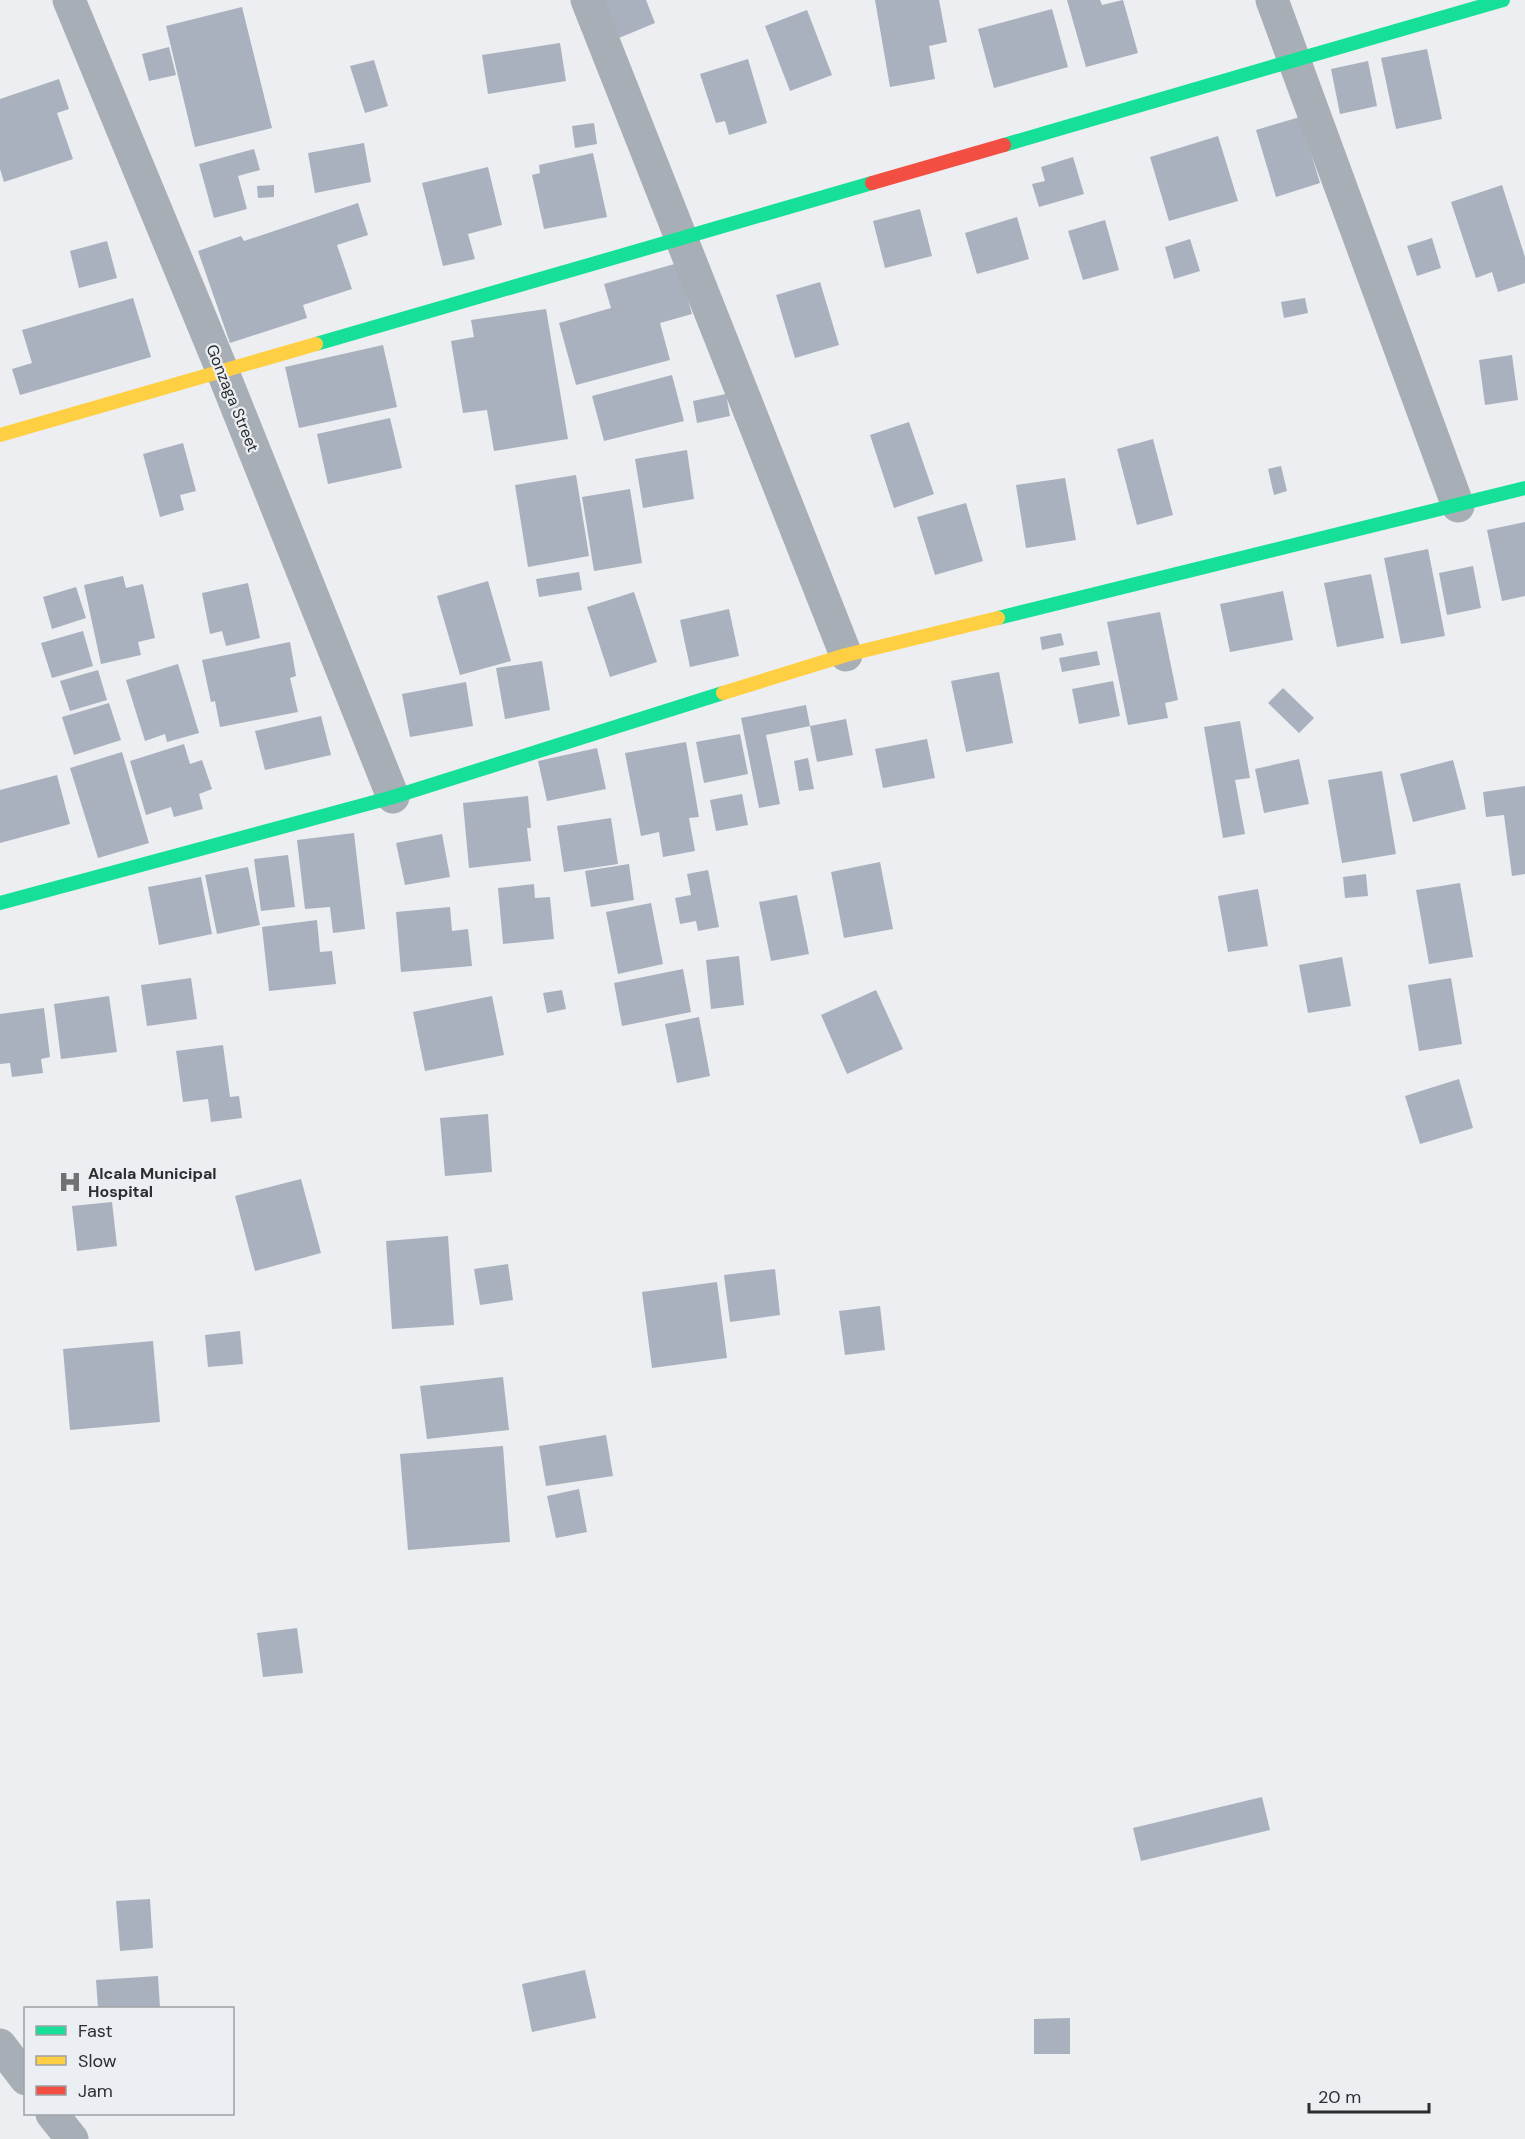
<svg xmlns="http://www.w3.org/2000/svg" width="1525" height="2139" viewBox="0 0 1525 2139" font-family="'DM Sans',sans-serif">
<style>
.building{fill:#a8b1bd}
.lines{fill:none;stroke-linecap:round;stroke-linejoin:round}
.street{stroke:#a8aeb6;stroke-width:33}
.fast{stroke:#16e098;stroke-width:14}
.slow{stroke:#ffcf43;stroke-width:14}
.jam{stroke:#f24e42;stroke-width:14}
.labels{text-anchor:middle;stroke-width:4.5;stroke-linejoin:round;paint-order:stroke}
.street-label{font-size:16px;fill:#2c2d2f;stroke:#ebeef2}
.poi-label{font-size:16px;font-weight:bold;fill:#2c2d2f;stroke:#ebeef2;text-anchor:start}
</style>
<rect width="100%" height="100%" fill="#eceef1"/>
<path class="building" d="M598,0h48l9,23 -41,17z
M875,0h64l8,42 -18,4 6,33 -45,8z
M1067,0h33l2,5 21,-5 15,53 -52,14z
M242,7l30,121 -77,19 -29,-121z
M1052,9l16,58 -74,21 -16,-59z
M807,10l25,65 -42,16 -25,-65z
M560,43l6,38 -78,13 -6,-39z
M169,47l7,28 -27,6 -7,-27z
M1427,49l15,70 -46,10 -15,-71z
M748,59l19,64 -38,12 -4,-14 -9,2 -16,-49z
M374,60l14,46 -23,7 -15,-47z
M1368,61l9,45 -37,8 -9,-45z
M59,79l10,30 -12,4 16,46 -69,23 -4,-13v-70z
M1300,117l20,66 -44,14 -20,-67z
M594,123l3,21 -22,4 -3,-22z
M1218,136l20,65 -69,20 -19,-64z
M364,143l7,39 -56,11 -7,-40z
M254,149l6,21 -22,6 9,33 -33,9 -15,-54z
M593,153l14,64 -63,12 -12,-54 8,-2 -1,-8z
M1073,157l11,37 -45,13 -7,-23 13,-3 -4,-14z
M488,167l14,58 -34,9 7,25 -32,7 -21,-83z
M274,185v12l-16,1 -1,-12z
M1502,185l23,72v26l-27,9 -6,-20 -16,6 -25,-76z
M358,203l10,32 -31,10 15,44 -49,16 4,13 -77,25 -32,-92 43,-15 3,5z
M920,209l12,47 -47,12 -12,-47z
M1017,217l12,42 -52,15 -12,-41z
M1105,220l14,50 -36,10 -15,-49z
M1432,238l9,30 -24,8 -10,-30z
M1190,239l10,32 -26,8 -9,-32z
M107,241l10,37 -38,10 -9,-37z
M678,263l14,51 -32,9 10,37 -94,25 -17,-62 52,-15 -7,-24z
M820,282l19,63 -44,13 -19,-63z
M133,298l18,59 -131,38 -8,-26 20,-6 -10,-33z
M1305,298l3,15 -24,5 -3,-16z
M546,309l22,130 -74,12 -7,-41 -24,3 -12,-72 23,-4 -3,-17z
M383,345l14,62 -98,21 -14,-61z
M1512,355l6,45 -33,5 -6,-45z
M672,375l12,46 -80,20 -12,-45z
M726,394l4,22 -33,7 -4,-22z
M390,418l12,50 -74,16 -11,-50z
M909,422l25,72 -40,14 -24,-73z
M1153,439l20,76 -36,10 -20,-76z
M183,443l13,48 -16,4 4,15 -24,7 -17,-63z
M687,450l7,49 -51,9 -8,-49z
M1281,466l6,25 -13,4 -6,-26z
M576,475l13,81 -61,11 -13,-82z
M1065,478l11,62 -50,8 -10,-63z
M630,489l12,74 -48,8 -12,-74z
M966,503l17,58 -48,14 -18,-58z
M1525,522v74l-23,5 -15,-71z
M1428,549l17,87 -44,8 -17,-86z
M1473,566l8,42 -34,7 -8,-42z
M579,572l3,18 -43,7 -3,-18z
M1371,574l13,64 -47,9 -13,-64z
M123,576l3,12 17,-4 12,54 -17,4 3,13 -40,9 -17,-79z
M488,581l23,80 -51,14 -23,-79z
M248,583l12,55 -34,8 -4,-15 -12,3 -8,-41z
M76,587l10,31 -34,11 -9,-32z
M1283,591l10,49 -63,12 -10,-48z
M634,592l23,70 -47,15 -23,-70z
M729,609l10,47 -49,11 -10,-47z
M1160,612l18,88 -13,3 3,15 -40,7 -21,-103z
M83,631l10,35 -41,12 -11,-35z
M1061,633l3,12 -22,5 -2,-13z
M290,642l6,34 -6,2 8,34 -78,15 -5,-26 -4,1 -9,-42z
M1097,651l3,14 -38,7 -3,-14z
M542,661l8,49 -45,9 -9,-51z
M178,664l21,69 -32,9 -2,-8 -20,7 -19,-61z
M98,670l9,30 -37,11 -10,-30z
M999,672l14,71 -47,9 -15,-71z
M1113,681l7,35 -41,8 -7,-35z
M466,682l7,44 -63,11 -8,-43z
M1283,688l31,30 -15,15 -31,-30z
M109,703l12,37 -47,15 -12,-38z
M806,705l4,21 -44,9 14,69 -21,4 -18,-90z
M321,716l10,39 -66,15 -10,-39z
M846,719l7,36 -36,7 -7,-36z
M1240,721l10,57 -15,2 10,54 -22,4 -19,-111z
M740,734l8,40 -44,9 -8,-41z
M927,739l8,39 -52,10 -8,-39z
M686,742l13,75 -10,1 6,33 -32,6 -4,-25 -18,4 -16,-83z
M184,744l6,20 12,-4 10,29 -13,5 4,15 -29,8 -3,-10 -25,8 -16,-54z
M597,748l9,41 -59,12 -9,-40z
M122,752l27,91 -51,15 -28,-90z
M808,758l6,31 -15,2 -5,-30z
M1299,759l10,45 -45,9 -9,-44z
M1453,760l13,49 -53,13 -13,-48z
M1382,771l14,83 -54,9 -14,-83z
M57,775l13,49 -70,19v-53z
M1525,786v88l-13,2 -8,-61 -18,2 -3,-25z
M742,794l6,31 -32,6 -6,-31z
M528,796l3,32h-4l4,33 -62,7 -6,-65z
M611,818l7,46 -54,8 -7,-46z
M354,833l11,96 -32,4 -3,-26 -25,2 -8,-69z
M442,834l8,43 -45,8 -9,-42z
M288,855l7,52 -34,4 -7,-52z
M880,862l13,67 -49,9 -13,-66z
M629,864l5,36 -43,7 -6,-36z
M248,867l12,58 -43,9 -12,-59z
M708,870l11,57 -21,4 -2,-10 -16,3 -5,-26 16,-3 -4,-21z
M1366,874l2,22 -23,2 -2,-21z
M201,877l11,57 -53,11 -11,-58z
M1460,883l13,74 -44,7 -13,-74z
M534,884l1,14 15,-1 4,42 -51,5 -5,-56z
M1258,889l10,57 -40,6 -10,-56z
M797,895l12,59 -38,7 -12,-59z
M651,903l12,61 -45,10 -12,-62z
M450,907l2,24 16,-2 4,37 -71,6 -5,-60z
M317,920l3,32 12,-1 4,33 -67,7 -7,-64z
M739,956l5,49 -33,4 -5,-49z
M1342,957l9,49 -43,7 -9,-48z
M683,969l8,43 -69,14 -8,-43z
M191,978l6,41 -50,7 -6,-41z
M1451,978l11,66 -43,7 -11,-66z
M562,990l4,19 -19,4 -4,-20z
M876,990l27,59 -56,25 -26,-59z
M109,996l8,56 -56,7 -7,-55z
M492,996l12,59 -79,16 -12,-59z
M44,1008l6,49 -9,2 2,14 -31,4 -2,-14 -10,1v-50z
M699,1017l11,59 -33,7 -12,-59z
M223,1045l7,52 9,-1 3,22 -31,4 -3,-23 -25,3 -7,-51z
M1459,1079l14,49 -53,16 -15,-48z
M488,1114l4,58 -47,4 -5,-58z
M301,1179l20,74 -66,18 -20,-75z
M112,1202l5,44 -40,5 -5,-45z
M448,1236l6,89 -62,4 -6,-88z
M508,1264l5,36 -33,5 -6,-36z
M775,1269l5,46 -50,7 -6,-47z
M717,1282l10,76 -75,10 -10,-76z
M880,1306l5,44 -40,5 -6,-44z
M240,1331l3,33 -35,3 -3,-32z
M153,1341l7,81 -90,8 -7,-81z
M503,1377l6,53 -82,9 -7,-53z
M606,1435l7,41 -67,10 -7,-40z
M503,1446l7,96 -102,8 -8,-96z
M579,1489l8,43 -31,6 -9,-42z
M297,1628l6,45 -40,4 -6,-44z
M1262,1797l8,33 -129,31 -8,-33z
M150,1899l3,49 -33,3 -4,-50z
M585,1970l11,48 -64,14 -10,-48z
M158,1976l2,32h-62l-2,-28z
M1070,2018v36h-36v-35z"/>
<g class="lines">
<path class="street" d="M69,0l153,370 171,427
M587,0l259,655
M1272,0l186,506
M0,2045l26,34
M52,2114l20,25"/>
<path class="fast" d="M1004,145c167,-48 332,-98 499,-145
M316,344l556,-161
M998,618l527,-130
M0,903l393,-106 330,-104"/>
<path class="slow" d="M0,435l316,-91
M723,693l123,-38 152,-37"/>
<path class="jam" d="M872,183l132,-38"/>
</g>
<defs>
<g id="hospital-bare" transform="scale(1.8)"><path d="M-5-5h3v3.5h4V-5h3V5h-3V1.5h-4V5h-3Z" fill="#6f7173" stroke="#ebeef2" stroke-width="2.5" paint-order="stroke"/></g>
</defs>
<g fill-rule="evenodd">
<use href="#hospital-bare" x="70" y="1182"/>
</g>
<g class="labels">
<g class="street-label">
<text transform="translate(233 398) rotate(68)" y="6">Gonzaga Street</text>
</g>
<g class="poi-label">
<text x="88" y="1179">Alcala Municipal<tspan x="88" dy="18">Hospital</tspan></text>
</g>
</g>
<rect x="24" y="2007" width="210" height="108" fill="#ebeef2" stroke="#9fa1a4" stroke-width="1.5"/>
<rect x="36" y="2026" width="30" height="9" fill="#16e098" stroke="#9fa1a4" stroke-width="1.5"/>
<text x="78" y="2037" font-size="18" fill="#2c2d2f">Fast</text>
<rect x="36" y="2056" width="30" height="9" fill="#ffcf43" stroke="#9fa1a4" stroke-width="1.5"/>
<text x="78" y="2067" font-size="18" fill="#2c2d2f">Slow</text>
<rect x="36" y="2086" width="30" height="9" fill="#f24e42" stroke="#9fa1a4" stroke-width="1.5"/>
<text x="78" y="2097" font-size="18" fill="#2c2d2f">Jam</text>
<path d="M1309 2103v9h120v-9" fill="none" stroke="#2c2d2f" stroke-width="3"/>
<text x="1318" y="2103" font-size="18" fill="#2c2d2f" stroke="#ebeef2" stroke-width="4.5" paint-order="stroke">20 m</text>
</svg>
